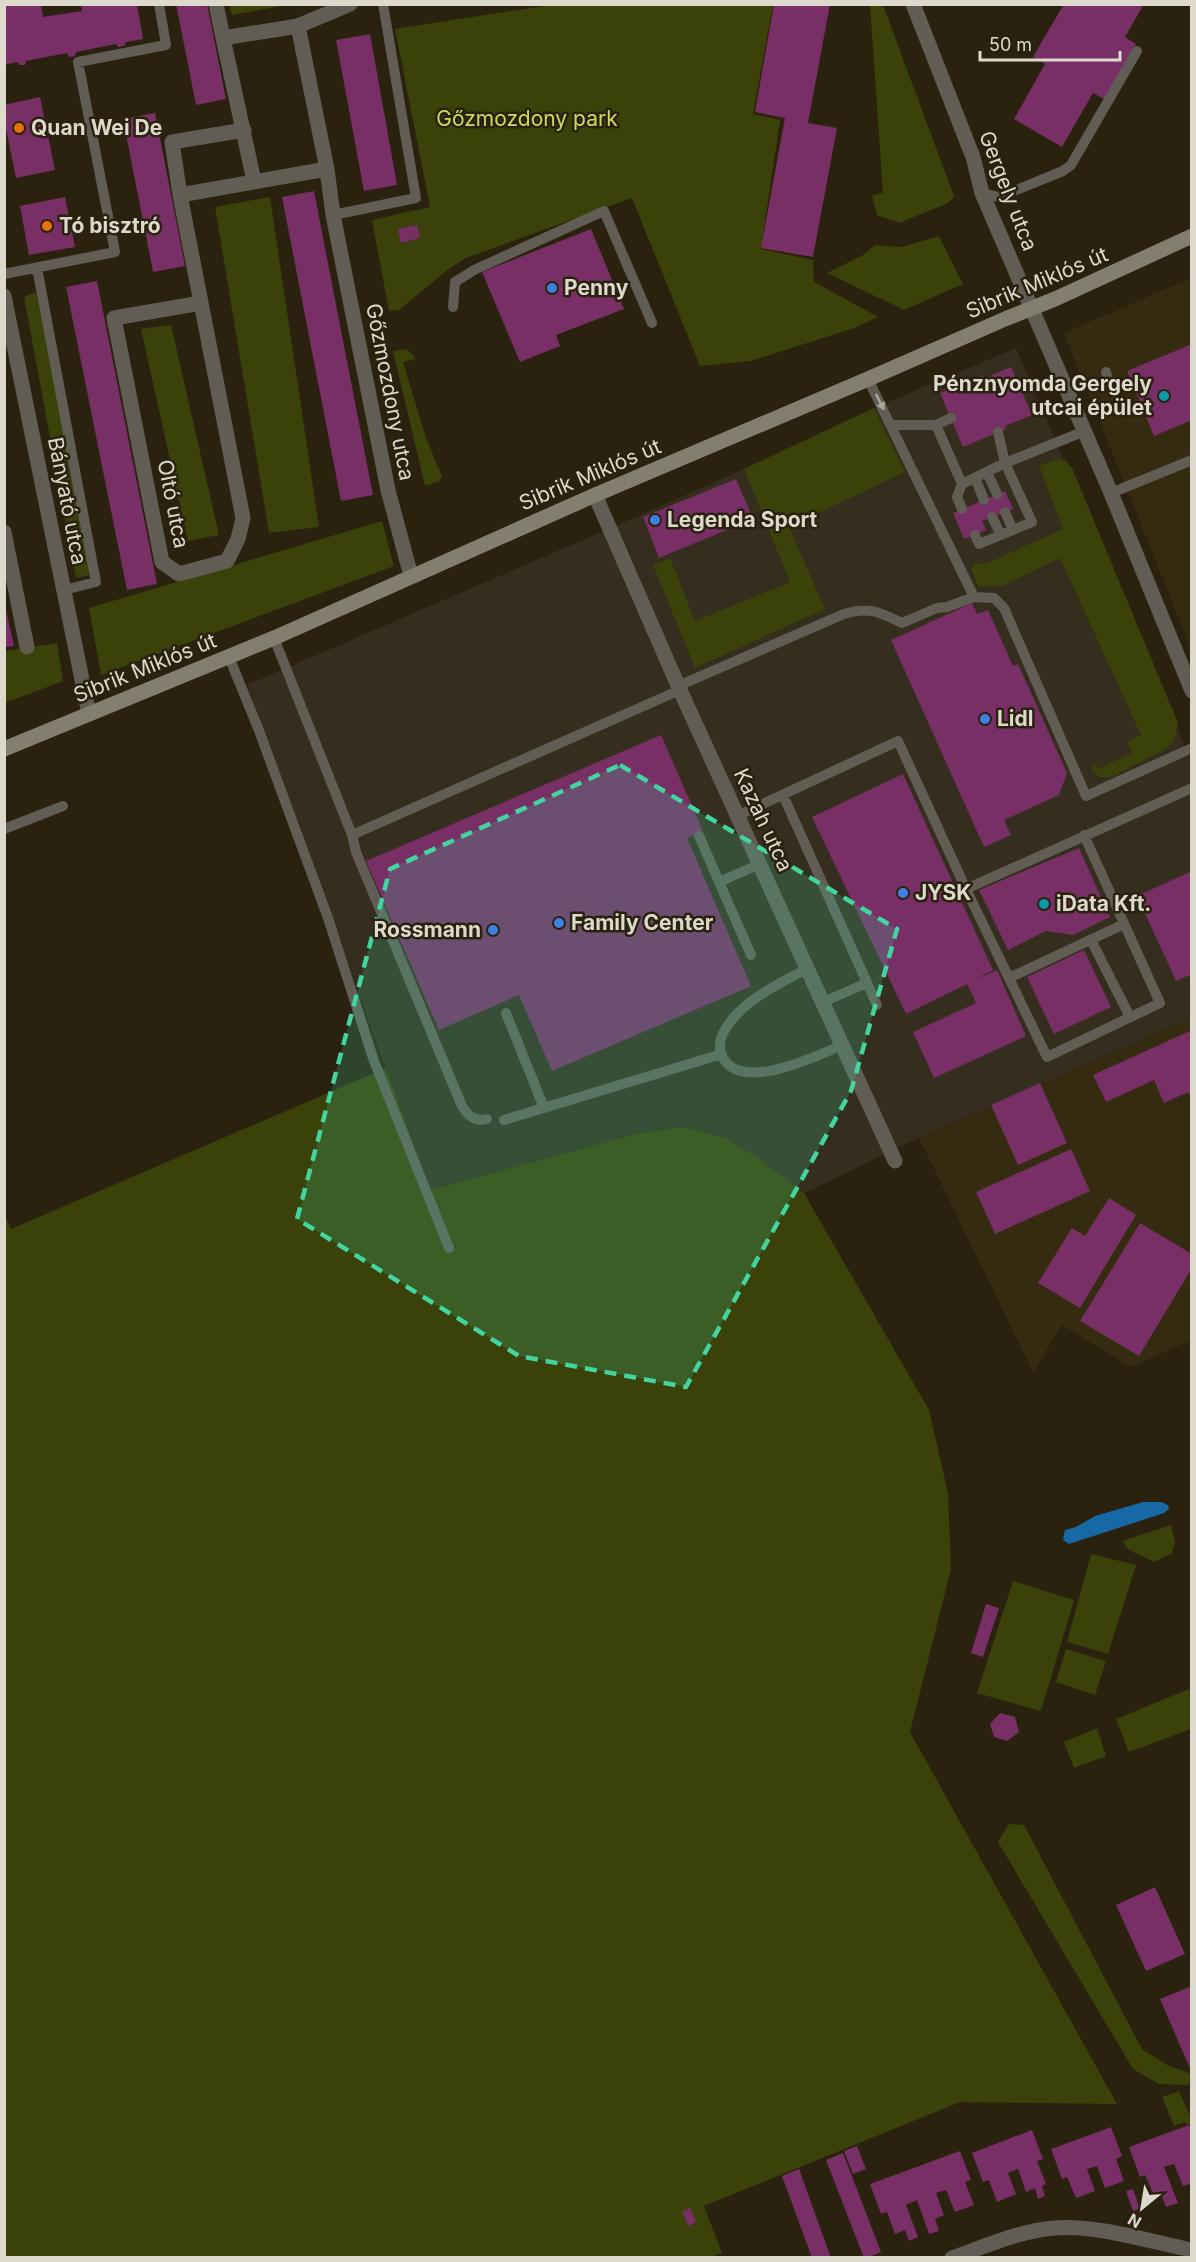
<svg xmlns="http://www.w3.org/2000/svg" width="1196" height="2262" viewBox="0 0 1196 2262" font-family="Inter,sans-serif">
<style>
.commercial{fill:#352d1d}
.built{fill:#352b11}
.green{fill:#3a4109}
.water{fill:#1669a5}
.building{fill:#772f65}
.lines{fill:none;stroke-linecap:round;stroke-linejoin:round}
.lane{stroke:#615d54;stroke-width:10}
.street{stroke:#615d54;stroke-width:15}
.secondary{stroke:#847e70;stroke-width:15}
.oneway{fill:#aca79d}
.marked{fill:#43d4a0;fill-opacity:0.2;stroke:#43d4a0;stroke-width:4.5;stroke-dasharray:12 8;stroke-linejoin:round}
.food-dot{fill:#e8710a;stroke:#2a220f;stroke-width:2}
.shop-dot{fill:#3f7fe0;stroke:#2a220f;stroke-width:2}
.culture-dot{fill:#0f9aa8;stroke:#2a220f;stroke-width:2}
.labels{text-anchor:middle;stroke-width:5;stroke-linejoin:round;paint-order:stroke}
.park-label{font-size:21px;fill:#c9dc60;stroke:#2a220f}
.poi-label{font-size:21px;font-weight:bold;fill:#ded9cd;stroke:#2a220f;text-anchor:start}
.street-label{font-size:21px;fill:#ded9cd;stroke:#2a220f}
</style>
<rect width="100%" height="100%" fill="#2a220f"/>
<path class="commercial" d="M1016,348l175,413v257l-272,120 -115,55 -43,-33 -77,-33 -48,7 -206,56 -183,-505 387,-167 110,-49 130,-61z"/>
<path class="built" d="M1191,278v371l-127,-316z
M1191,1018v322l-60,27 -69,-42 -29,47 -114,-234z"/>
<path class="green" d="M229,5v-1l59,1 -56,10z
M551,5h222l-20,109 27,6 -19,129 52,11 1,22 64,35 -24,11 -103,33 -51,5 -68,-168 -166,60 -20,13 -47,39 -10,1 -17,-91 58,-13 -35,-178z
M870,5h13l71,191 -6,7 -49,20 -22,-8 -5,-20 11,-2z
M270,197l49,330 -50,6 -54,-326z
M939,236l24,48 -59,26 -77,-37 36,-18 12,-10 27,2z
M36,292l58,282 -18,4 -52,-281z
M171,325l48,210 -31,6 -47,-212z
M407,349l9,10 -13,3 23,76 16,39 -3,4 -14,5 -32,-135z
M874,408l31,64 -116,55 36,82 -130,59 -42,-103 17,-7 25,63 95,-39 -46,-113z
M1057,459l8,1 7,8 106,255 -4,18 -10,9 -53,27h-11l-8,-5 1,-11 5,8 34,-16 -5,-11 14,-7 -81,-177 -58,28h-24l-7,-17 4,-6 10,1 78,-35 -24,-63z
M382,521l12,45 -293,109 -12,-67z
M57,643l6,38 -58,22v-52z
M386,1068l44,122 206,-56 48,-7 44,12 33,21 43,33 125,217 19,83 3,76 -41,163 207,372 -157,-2 -256,104 18,47 -11,4h-706l-1,-1044 7,16z
M1171,1525l4,17 -3,11 -18,9 -25,-12 -7,-9z
M1091,1554l45,11 -28,89 -41,-12z
M1013,1581l61,19 -33,111 -64,-18z
M1066,1649l40,12 -11,34 -39,-13z
M1189,1689l2,6v34l-62,23 -13,-33z
M1097,1728l9,28 -32,12 -10,-26z
M1009,1824l15,1 118,224 25,16 24,9 -2,11 -30,-1 -26,-15 -135,-227z
M1179,2091l12,27v11l-1,-5h-4l-1,-2 -11,4 -12,-29z"/>
<path class="water" d="M1143,1502h18l7,3 1,4 -5,4 -95,31 -6,-4 2,-10 11,-3 19,-11z"/>
<path class="building" d="M4,4h37l2,13 39,-6 -1,-7h56l6,35 -17,3 -2,4 -6,1 -2,-3 -40,8 -1,4 -6,1 -2,-4 -41,8 -1,4h-5l-3,-3 -13,3z
M176,4h31l19,95 -30,6z
M774,4h56l-22,119 29,5 -24,129 -52,-9 24,-130 -30,-6z
M1064,4h80l-19,33 11,7 -32,55 -11,-6 -31,54 -48,-28 31,-55 -12,-7z
M370,34l27,151 -33,6 -28,-151z
M40,97l15,73 -39,8 -12,-59v-14z
M155,113l30,153 -32,6 -30,-153z
M314,191l59,304 -32,6 -59,-304z
M65,197l10,50 -46,8 -9,-49z
M417,225l3,13 -19,5 -3,-14z
M591,229l33,80 -68,26 4,11 -40,16 -38,-90z
M97,281l60,303 -30,6 -61,-303z
M1192,344v76l-38,16 -27,-65z
M1011,367l21,48 -27,11 1,3 -43,18 -23,-54 43,-18 2,3z
M736,479l17,40 -94,39 -16,-41z
M1005,491l8,18 -31,12 4,9 -22,9 -11,-26z
M4,601l10,45 -10,1z
M972,603l5,11 11,-4 25,56 5,-2 49,109 -8,22 -55,25 7,15 -27,12 -93,-207z
M661,735l42,96 -16,7 64,148 -199,85 -33,-76 -80,35 -73,-169z
M903,774l90,196 -19,10 23,-10 29,66 -92,42 -21,-46 63,-29 -9,-19 -61,30 -94,-197z
M1079,848l31,69 -37,18 -27,-4 -38,19 -29,-60z
M1192,871v103l-16,7 -39,-85z
M1084,950l27,57 -57,27 -27,-57z
M1192,1030v69l-4,-7 -24,11 -10,-23 -48,22 -13,-27z
M1040,1083l27,60 -49,22 -27,-60z
M1071,1149l19,42 -95,43 -19,-42z
M1109,1198l27,17 -56,93 -42,-25 34,-55 13,8z
M1140,1223l52,31v14l-53,88 -59,-35z
M986,1604l13,4 -16,49 -12,-4z
M1000,1713l15,4 4,15 -12,9 -13,-4 -4,-13z
M1155,1887l30,67 -39,17 -30,-66z
M1192,1986v79l-3,1 -29,-67z
M1189,2125l3,7v51l-9,3 -9,-22 -10,3 14,36 -12,4 -5,-13 -7,2 -9,-21 -5,2 -11,-30z
M1111,2127l11,29 -6,3 8,22 -19,7 -8,-22 -10,3 8,22 -19,7 -9,-21 -5,2 -11,-30z
M1032,2130l11,29 -6,2 9,23 -4,2 3,10 -7,3 -3,-11 -9,4 -8,-23 -10,4 8,21 -19,8 -8,-22 -6,2 -11,-29z
M857,2146l9,23 -13,5 -9,-23z
M960,2151l11,29 -6,2 9,23 -19,7 -9,-22 -10,3 8,22 -9,4 4,12 -10,3 -12,-34 -11,5 12,32 -9,4 -4,-11 -10,4 -8,-22 -6,2 -11,-30z
M843,2153l38,99 -14,6h-3l-38,-98z
M799,2169l32,89h-19l-30,-82z
M1133,2189l7,20 -7,2 -7,-20z
M690,2208l6,14 -8,4 -6,-15z"/>
<g class="lines">
<path class="lane" d="M982,193l17,4 64,-26 8,-6 66,-114
M333,215l83,-17 -33,-194
M37,268l59,314 -32,8
M4,274l111,-22 -37,-190 88,-17 -7,-41
M453,307l2,-25 19,-12 130,-59 48,112
M1106,372l2,8
M868,379l106,218
M891,425h45l26,59 43,-21 80,-32
M936,425l15,-7
M987,472l10,22
M975,478l9,22
M962,484l-5,13 5,12
M1111,493l81,-33
M1005,512l8,18
M992,517l9,18
M975,535l4,9 53,-22 -27,-59 -7,-31
M274,638l78,197 328,-145
M229,657l29,71 70,190 46,143 75,187
M678,686l166,-72c24,-8 35,-2 58,9l35,-15 10,-1 27,-10 20,1 10,10 82,188 106,-48
M783,795l94,210
M737,816l161,-75 68,148 81,168 113,-54 -76,-168
M4,829l59,-23
M352,835l4,17 106,254c6,10 13,16 25,13
M699,836l52,119
M719,882l41,-18
M966,889l226,-101
M1091,940l39,77
M808,968c-23,13 -50,25 -69,44 -10,10 -23,26 -18,41 15,43 96,3 121,-8
M1009,978l115,-54
M823,1002l44,-19
M506,1013l38,95
M504,1120l218,-66"/>
<path class="street" d="M216,4l7,34
M913,4l60,153 9,36 129,300 81,198
M298,26l29,143 6,46 55,275 23,86
M254,181l-31,-143 75,-12 52,-22
M180,195l-8,-53 72,-12
M4,296l85,418
M201,303l-87,15 48,244 17,12 48,-13 11,-22 5,-21 -63,-323 147,-26
M595,495l85,195 215,471
M4,532l23,115
M952,2258c34,-12 67,-27 102,-30 41,-4 97,14 138,22"/>
<path class="secondary" d="M4,749l270,-111 321,-143 273,-116 137,-60 50,-20 137,-63"/>
</g>
<defs><path id="oneway-solid" d="M-6-.8H1V-3.2L6.5 0L1 3.2V.8H-6Z" transform="scale(1.5)"/></defs>
<use class="oneway" href="#oneway-solid" transform="translate(880 402) rotate(63)"/>
<path class="marked" d="M620,765l277,164 -46,162 -165,296 -167,-31 -222,-137 93,-350z"/>
<g class="food-dot">
<circle cx="19" cy="128" r="6"/>
<circle cx="47" cy="226" r="6"/>
</g>
<g class="shop-dot">
<circle cx="552" cy="288" r="6"/>
<circle cx="655" cy="520" r="6"/>
<circle cx="985" cy="719" r="6"/>
<circle cx="903" cy="893" r="6"/>
<circle cx="559" cy="923" r="6"/>
<circle cx="493" cy="930" r="6"/>
</g>
<g class="culture-dot">
<circle cx="1164" cy="396" r="6"/>
<circle cx="1044" cy="904" r="6"/>
</g>
<g class="labels">
<g class="park-label">
<text x="527" y="126">Gőzmozdony park</text>
</g>
<g class="poi-label">
<text x="31" y="135">Quan Wei De</text>
<text x="59" y="233">Tó bisztró</text>
<text x="564" y="295">Penny</text>
<text x="1152" y="391" text-anchor="end">Pénznyomda Gergely<tspan x="1152" dy="24">utcai épület</tspan></text>
<text x="667" y="527">Legenda Sport</text>
<text x="997" y="726">Lidl</text>
<text x="915" y="900">JYSK</text>
<text x="1056" y="911">iData Kft.</text>
<text x="571" y="930">Family Center</text>
<text x="481" y="937" text-anchor="end">Rossmann</text>
</g>
<g class="street-label">
<text transform="translate(1008 191) rotate(69)" y="7">Gergely utca</text>
<text transform="translate(1037 283) rotate(-23)" y="7">Sibrik Miklós út</text>
<text transform="translate(390 392) rotate(79)" y="7">Gőzmozdony utca</text>
<text transform="translate(590 475) rotate(-23)" y="7">Sibrik Miklós út</text>
<text transform="translate(67 501) rotate(79)" y="7">Bányató utca</text>
<text transform="translate(173 504) rotate(79)" y="7">Oltó utca</text>
<text transform="translate(145 668) rotate(-22)" y="7">Sibrik Miklós út</text>
<text transform="translate(763 820) rotate(65)" y="7">Kazah utca</text>
</g>
</g>
<rect width="1196" height="2262" fill="none" stroke="#ded9cd" stroke-width="12"/>
<g transform="translate(1142 2208) rotate(210)" stroke="#2a220f" stroke-width="4.5" paint-order="stroke">
<path d="M0-4.5L10 22L0 15L-10 22Z" fill="#ded9cd"/>
<text y="-9" font-size="16" font-weight="bold" text-anchor="middle" fill="#ded9cd">N</text>
</g>
<path d="M980 51v9h140v-9" fill="none" stroke="#ded9cd" stroke-width="3"/>
<text x="989" y="51" font-size="18" fill="#ded9cd" stroke="#2a220f" stroke-width="4.5" paint-order="stroke">50 m</text>
</svg>
